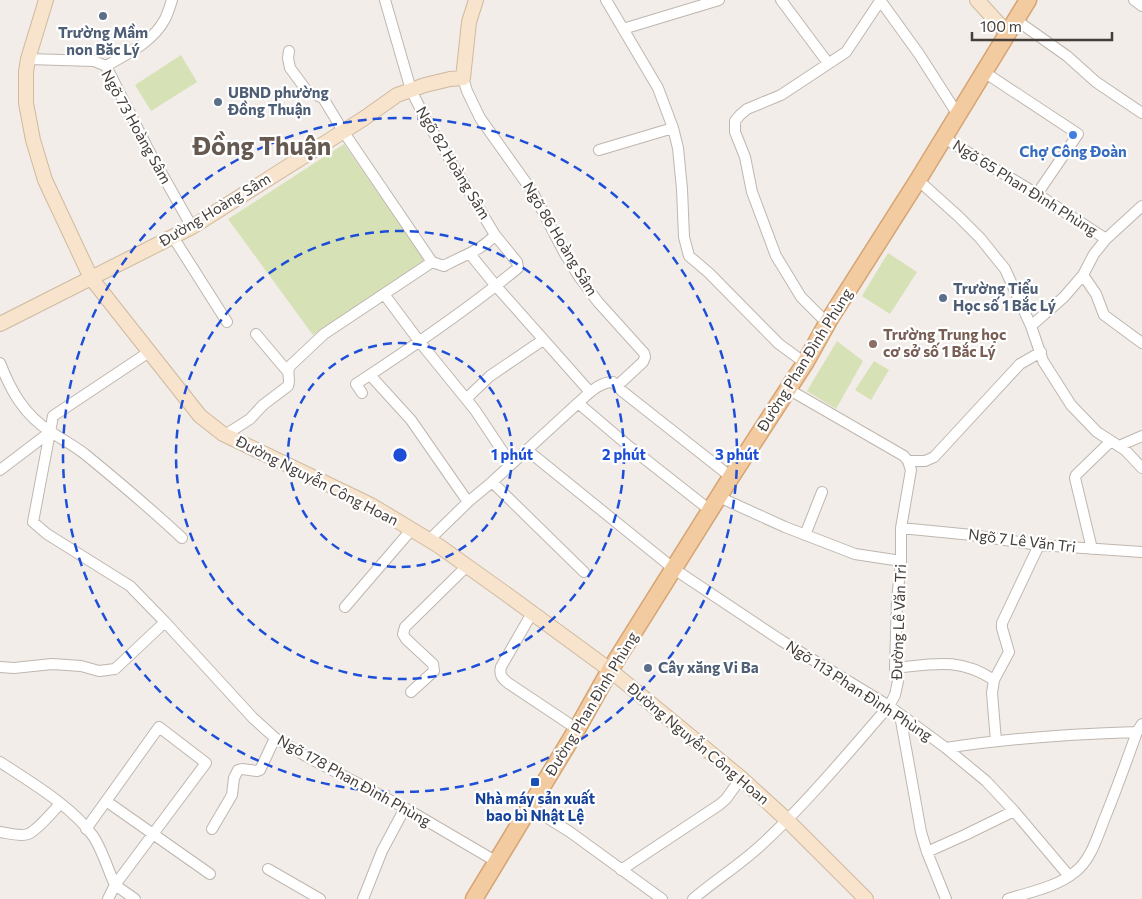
<svg xmlns="http://www.w3.org/2000/svg" width="1142" height="899" viewBox="0 0 1142 899" font-family="Commissioner,sans-serif">
<style>
.green{fill:#d7e1b6}
.lines{fill:none;stroke-linecap:round;stroke-linejoin:round}
.street-casing{stroke:#bfb6af;stroke-width:12}
.secondary-casing{stroke:#cfb99f;stroke-width:16}
.primary-casing{stroke:#d6a473;stroke-width:19}
.street{stroke:#fff;stroke-width:10}
.secondary{stroke:#f8e4cc;stroke-width:14}
.primary{stroke:#f2cba1;stroke-width:16}
.ring{fill:none;stroke:#1d4ed8;stroke-width:2.5;stroke-dasharray:9 6}
.service-dot{fill:#5c6f8a;stroke:#fff;stroke-width:2}
.shop-dot{fill:#3f7fe0;stroke:#fff;stroke-width:2}
.education-dot{fill:#8d6e63;stroke:#fff;stroke-width:2}
.transit-dot{fill:#1a4fb4;stroke:#fff;stroke-width:2}
.labels{text-anchor:middle;stroke-width:4.5;stroke-linejoin:round;paint-order:stroke}
.service-label{font-size:15px;font-weight:bold;fill:#4e5e75;stroke:#fff;text-anchor:start}
.street-label{font-size:15px;fill:#453d38;stroke:#fff}
.shop-label{font-size:15px;font-weight:bold;fill:#366cbe;stroke:#fff}
.education-label{font-size:15px;font-weight:bold;fill:#785e54;stroke:#fff;text-anchor:start}
.transit-label{font-size:15px;font-weight:bold;fill:#164399;stroke:#fff}
.town-label{font-size:25px;font-weight:bold;fill:#665950;stroke:#fff}
.centre{fill:#1d4ed8;stroke:#fff;stroke-width:2.5}
.ring-label{font-size:15px;text-anchor:middle;font-weight:bold;fill:#1d4ed8;stroke:#fff;stroke-width:4.5;stroke-linejoin:round;paint-order:stroke}
</style>
<rect width="100%" height="100%" fill="#f2ede8"/>
<path class="green" d="M181,55l16,27 -46,29 -16,-26z
M344,144l81,117 -112,74 -85,-116z
M888,253l29,19 -27,42 -28,-18z
M837,341l26,20 -27,48 -29,-18z
M874,361l15,9 -18,30 -16,-10z"/>
<g class="lines">
<g class="street-casing">
<path id="street" d="M606,0l52,88 15,40 5,20 4,41 2,48 5,19 20,17 70,71 26,19
M781,0l47,63
M880,0l39,54 39,61
M1134,0l8,6
M1016,20l51,36 29,26 46,31
M623,29l96,-29
M289,51l-1,7 2,10 17,23 16,7 20,33 89,131 12,4c17,-10 37,-15 51,-31l-69,-115 -15,-30 -26,-90
M28,59l66,2 12,5 43,85 43,76
M106,66c21,-12 47,-24 59,-47 3,-6 5,-13 7,-19
M984,72l94,62 -41,60
M463,78l4,13 13,27 52,73 33,63 15,24 18,24 46,51 1,4 -2,5 -26,24
M944,138l93,56 69,45
M599,150l74,-22
M918,180l40,36 22,22 25,31 26,57 12,35 28,44 26,27 28,18 17,18
M173,237l54,85
M470,254l26,32 94,106
M1083,275l13,19 8,21 38,28
M384,294l35,47 56,69 36,54
M827,323l-26,-26 -25,-41 -24,-64 -7,-35 -10,-25v-11l5,-6 7,-6 34,-14 65,-43 34,-51
M1031,326l33,-29 19,-22 11,-21 12,-15 36,-33
M256,334l32,38
M149,352l-96,64 -20,106 14,12 83,52 35,36
M0,363c11,28 24,52 51,69 12,8 24,14 35,23 33,27 65,54 96,83
M370,375l41,45 57,82
M362,393l-6,-9c55,-36 111,-74 162,-116l-1,-6 -22,-27
M466,399l24,-23 53,-36
M578,403l53,45 80,63
M225,435l25,-16 13,-14 25,-19c3,-7 -2,-13 2,-20l34,-32 108,-72
M1119,446l23,-10
M527,450l147,119 108,72 107,65 57,42 40,33 28,30 55,65
M908,461h17l9,-4 86,-93 21,-12
M0,470l50,-38
M492,482l92,90
M719,497l66,30 70,27 46,7
M901,528l71,7 67,10 103,7
M805,535l17,-43
M429,540l39,-38 24,-20 86,-79c10,-9 21,-21 35,-21l9,9 109,86
M1092,549l-17,-71 1,-3 35,-34
M345,607l67,-78
M532,613l-31,54c-2,8 1,11 7,16l69,46
M0,667l14,1 38,-4 29,2 18,5 16,-2 50,-47 88,96 22,20 36,21 94,49 92,54
M895,668c39,-4 64,-11 99,12
M411,692l23,-21 -1,-7 -27,-25 -3,-5 2,-7 62,-61
M900,715l21,117 6,20 19,47
M996,741l-4,-48 2,-13 15,-28 -7,-24v-5l37,-78
M946,748c63,-10 127,-14 191,-16
M0,762c29,19 73,45 93,74 9,13 15,34 22,49l-7,14
M106,801l104,73
M530,807l40,25 92,67
M86,829l73,-102 47,36 -91,122 20,14
M212,829l20,-34 2,-17 4,-8 4,-1 15,2 3,-1 15,-32
M0,832c8,1 20,5 28,2 10,-4 24,-22 32,-30
M927,852l38,-17 49,-24
M268,869l52,30
M621,870l98,-65 7,-6 15,-21
M363,899l19,-48 23,-43
M693,899c21,-18 45,-33 66,-52 47,-43 88,-93 130,-141l6,-11 3,-14 -3,-13 2,-68 4,-39v-33l10,-58 -3,-9 -4,-5 -116,-67
M1008,899c22,-7 49,-12 67,-27 17,-13 23,-38 31,-57 11,-27 21,-55 31,-83l5,-8"/>
</g>
<g class="secondary-casing">
<path id="secondary" d="M46,0l-18,59 -2,13v31l7,37 12,40 46,98 109,138 23,18 148,71 68,41 70,50 101,74 131,108 46,42 79,79
M977,0l31,34
M0,324l192,-97 171,-108 34,-24 28,-10 25,-6 13,-1 6,-56 7,-22"/>
</g>
<g class="primary-casing">
<path id="primary" d="M474,899l103,-170 33,-59 121,-193 74,-114 24,-43 89,-140 110,-180"/>
</g>
<use href="#street" class="street"/>
<use href="#secondary" class="secondary"/>
<use href="#primary" class="primary"/>
</g>
<g class="ring">
<circle cx="400" cy="455" r="112"/>
<circle cx="400" cy="455" r="224"/>
<circle cx="400" cy="455" r="337"/>
</g>
<g class="service-dot">
<circle cx="103" cy="16" r="5"/>
<circle cx="218" cy="102" r="5"/>
<circle cx="943" cy="298" r="5"/>
<circle cx="648" cy="668" r="5"/>
</g>
<circle class="shop-dot" cx="1073" cy="135" r="5"/>
<circle class="education-dot" cx="873" cy="344" r="5"/>
<rect class="transit-dot" x="530" y="777" width="10" height="10" rx="2.5"/>
<g class="labels">
<g class="service-label">
<text x="103" y="38" text-anchor="middle">Trường Mầm<tspan x="103" dy="17">non Băc Lý</tspan></text>
<text x="228" y="98">UBND phường<tspan x="228" dy="17">Đồng Thuận</tspan></text>
<text x="953" y="294">Trường Tiểu<tspan x="953" dy="17">Học số 1 Bắc Lý</tspan></text>
<text x="658" y="673">Cây xăng Vi Ba</text>
</g>
<g class="street-label">
<text transform="translate(136 127) rotate(61)" y="5">Ngõ 73 Hoàng Sâm</text>
<text transform="translate(453 163) rotate(59)" y="5">Ngõ 82 Hoàng Sâm</text>
<text transform="translate(1025 188) rotate(32)" y="5">Ngõ 65 Phan Đình Phùng</text>
<text transform="translate(215 210) rotate(-31)" y="5">Đường Hoàng Sâm</text>
<text transform="translate(560 239) rotate(59)" y="5">Ngõ 86 Hoàng Sâm</text>
<text transform="translate(805 360) rotate(-58)" y="5">Đường Phan Đình Phùng</text>
<text transform="translate(317 481) rotate(27)" y="5">Đường Nguyễn Công Hoan</text>
<text transform="translate(1022 541) rotate(7)" y="5">Ngõ 7 Lê Văn Tri</text>
<text transform="translate(899 622) rotate(-88)" y="5">Đường Lê Văn Tri</text>
<text transform="translate(859 691) rotate(33)" y="5">Ngõ 113 Phan Đình Phùng</text>
<text transform="translate(592 704) rotate(-59)" y="5">Đường Phan Đình Phùng</text>
<text transform="translate(698 744) rotate(40)" y="5">Đường Nguyễn Công Hoan</text>
<text transform="translate(354 781) rotate(29)" y="5">Ngõ 178 Phan Đình Phùng</text>
</g>
<g class="shop-label">
<text x="1073" y="157">Chợ Công Đoàn</text>
</g>
<g class="education-label">
<text x="883" y="340">Trường Trung học<tspan x="883" dy="17">cơ sở số 1 Bắc Lý</tspan></text>
</g>
<g class="transit-label">
<text x="535" y="804">Nhà máy sản xuất<tspan x="535" dy="17">bao bì Nhật Lệ</tspan></text>
</g>
<g class="town-label">
<text x="262" y="155">Đồng Thuận</text>
</g>
</g>
<circle cx="400" cy="455" r="8" class="centre"/>
<g class="ring-label">
<text x="512" y="460">1 phút</text>
<text x="624" y="460">2 phút</text>
<text x="737" y="460">3 phút</text>
</g>
<path d="M972 32v8h140v-8" fill="none" stroke="#453d38" stroke-width="2.5"/>
<text x="980" y="32" font-size="15" fill="#453d38" stroke="#ffffff" stroke-width="4" paint-order="stroke">100 m</text>
</svg>
